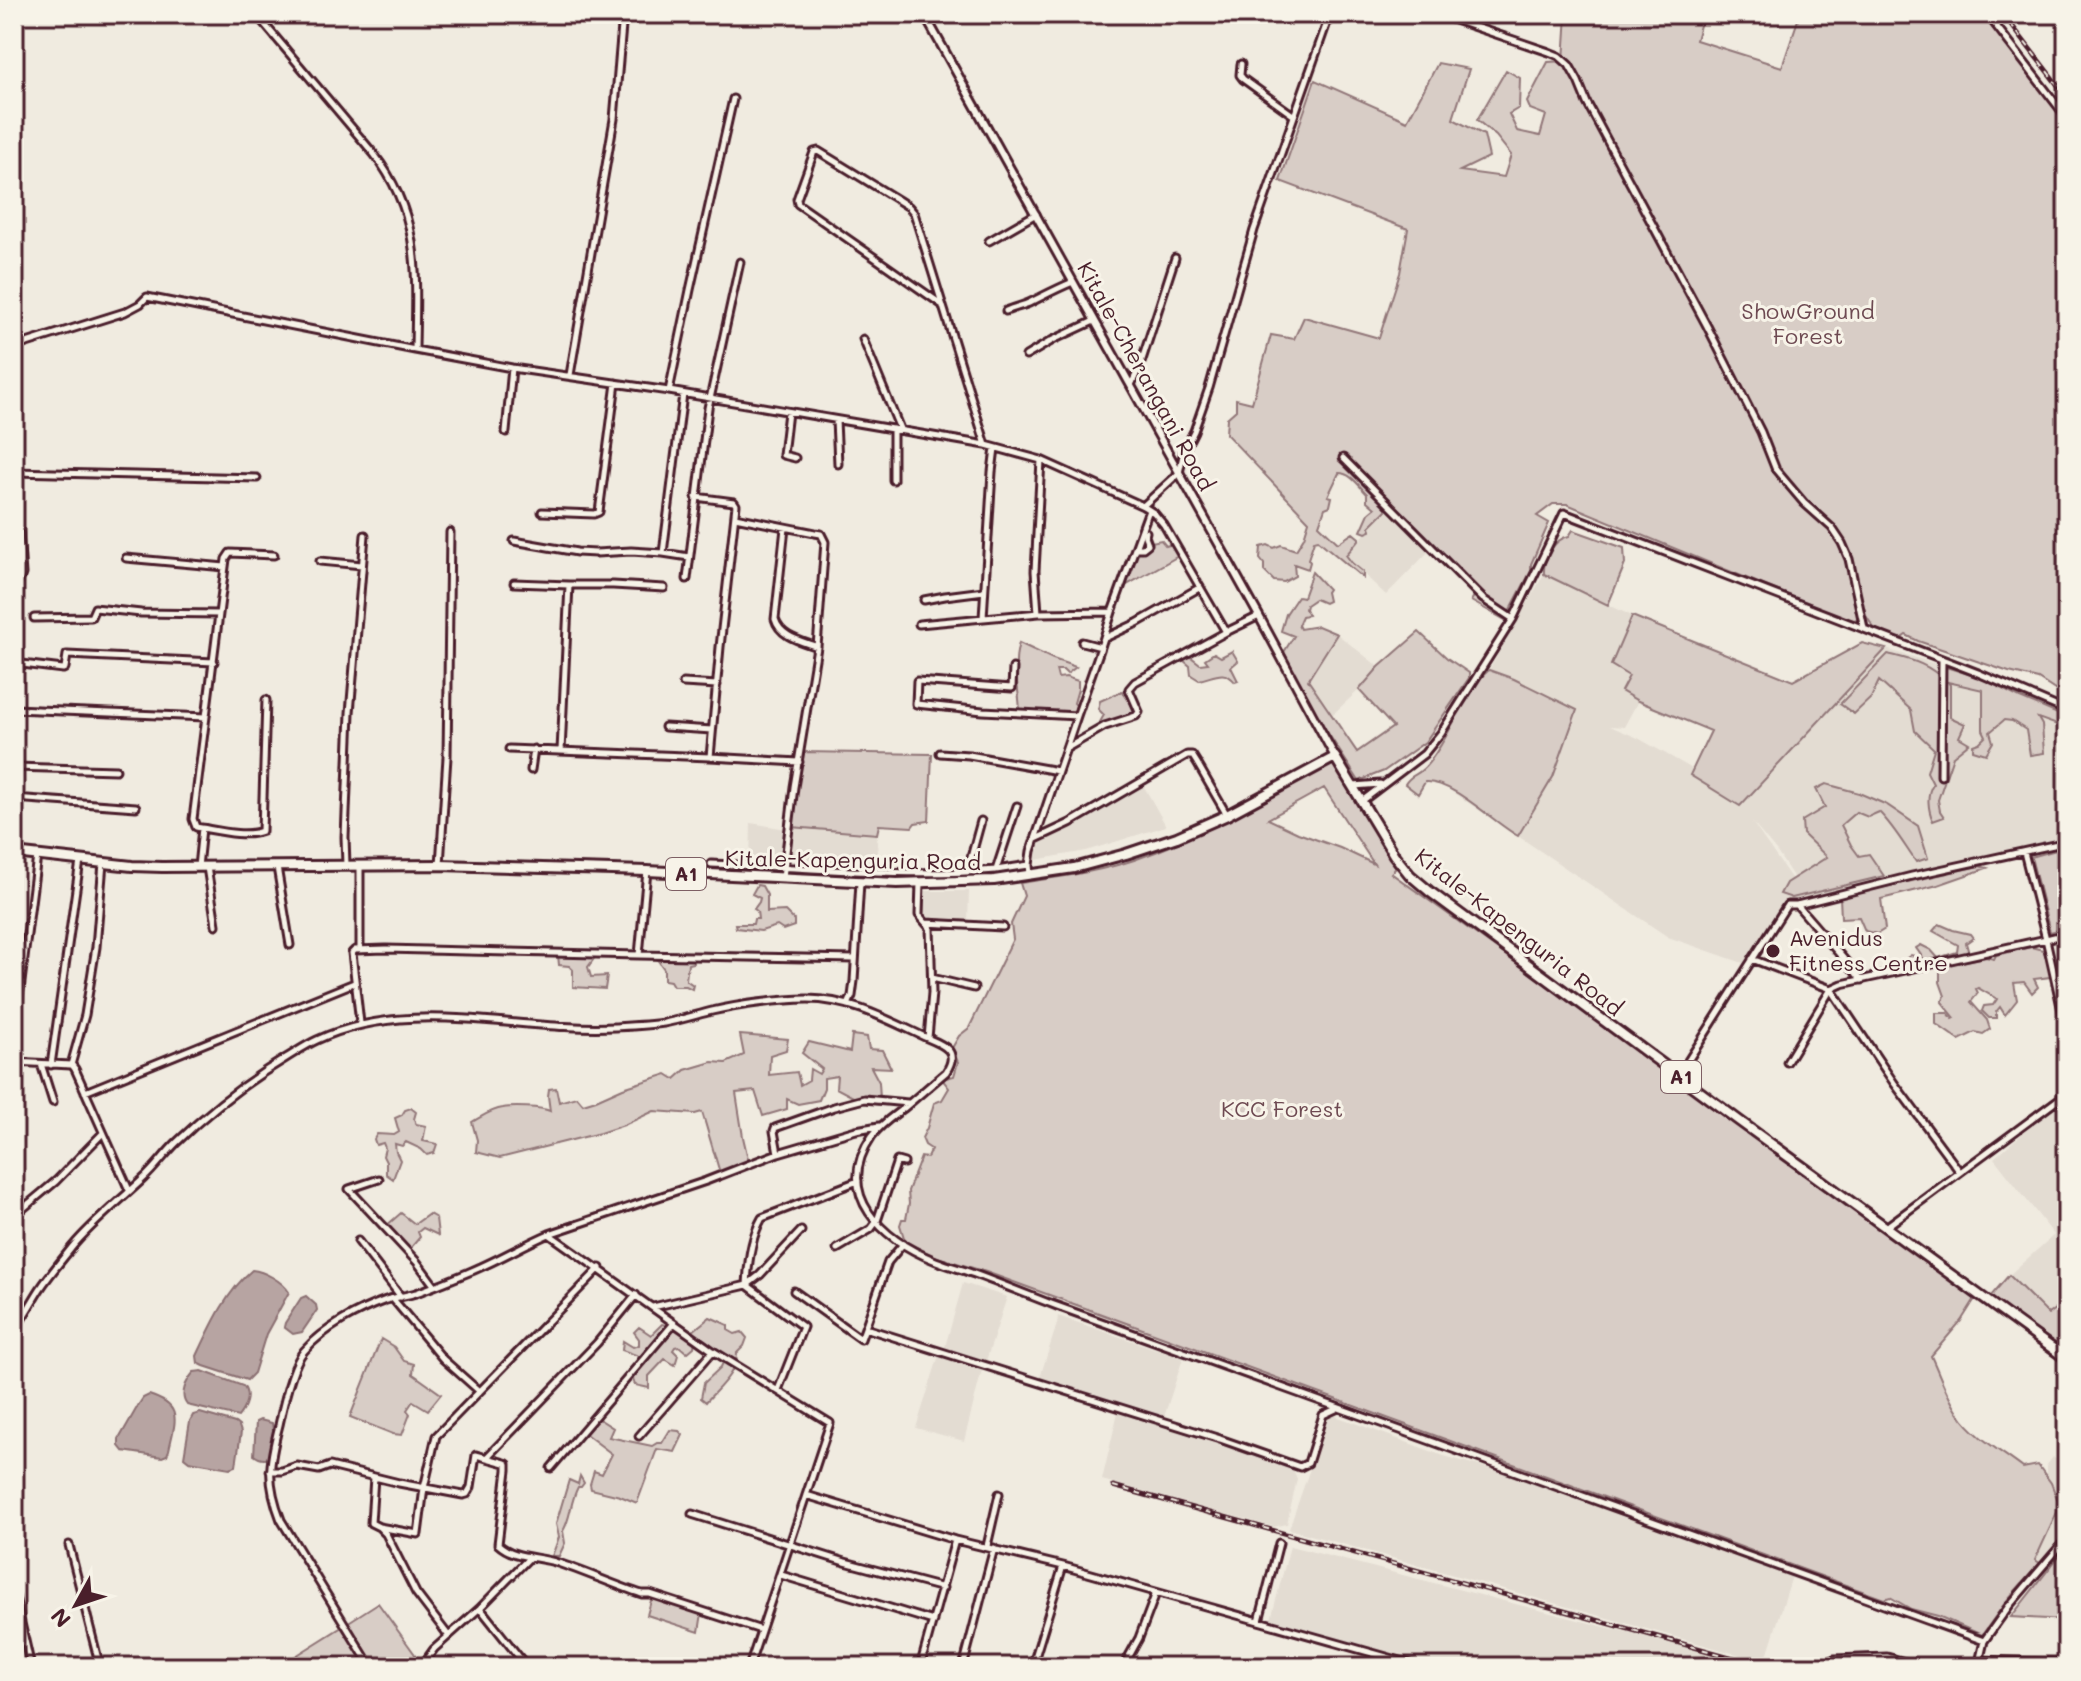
<svg xmlns="http://www.w3.org/2000/svg" width="2081" height="1681" viewBox="0 0 2081 1681" font-family="Mali,sans-serif">
<style>
.built{fill:#e3dcd2}
.green{fill:#d8cdc6;stroke:#917678;stroke-width:2;fill-rule:evenodd}
.water{fill:#b7a4a2;stroke:#8b6f72;stroke-width:2}
.lines{fill:none;stroke-linecap:round;stroke-linejoin:round}
.minor-casing{stroke:#4a1f2b;stroke-width:11}
.major-casing{stroke:#4a1f2b;stroke-width:12}
.highway-casing{stroke:#4a1f2b;stroke-width:14}
.minor{stroke:#f7f3e8;stroke-width:5}
.major{stroke:#f7f3e8;stroke-width:6}
.highway{stroke:#f7f3e8;stroke-width:8}
.rail-casing{stroke:#4a1f2b;stroke-width:5}
.rail{stroke:#f7f3e8;stroke-width:2;stroke-dasharray:6;stroke-linecap:butt}
.poi-dot{fill:#4a1f2b;stroke:#f7f3e8;stroke-width:3}
.labels{text-anchor:middle;stroke-width:6;stroke-linejoin:round;paint-order:stroke}
.shield{fill:#f7f3e8;stroke:#7e5f64;stroke-width:2}
.shield-label{font-size:20px;font-weight:bold;fill:#4a1f2b}
.park-label{font-size:22px;fill:#6e4a52;stroke:#f7f3e8}
.street-label{font-size:22px;fill:#4a1f2b;stroke:#f7f3e8}
.poi-label{font-size:22px;fill:#4a1f2b;stroke:#f7f3e8;text-anchor:start}
</style>
<rect width="100%" height="100%" fill="#f0ebe0"/>
<filter id="ink" filterUnits="userSpaceOnUse"><feTurbulence type="fractalNoise" baseFrequency=".0125" numOctaves="2"/><feDisplacementMap in="SourceGraphic" scale="16" xChannelSelector="R" yChannelSelector="G"/><feConvolveMatrix kernelMatrix="1 2 1 2 8 2 1 2 1" color-interpolation-filters="sRGB"/></filter>
<g filter="url(#ink)">
<path class="built" d="M1388,508l43,41 -45,46 -34,-32 -6,-8 20,-22 4,-2v-5z
M1544,574l88,42 -21,49 18,11 -8,15 17,10 -14,26 -14,-1 28,12 51,29 53,36 144,-154 87,26 94,40v123l-99,21 -161,39 -30,-46 -25,-30 53,76 -18,4 -44,61 -75,-26 -217,-146 62,-112 -24,-9z
M1337,634l42,33 -20,23 -26,24 -25,-34z
M1142,783l24,43 -80,25 -51,9 1,-17z
M751,823l35,6 -3,37 -33,-3z
M791,827l86,7 1,34 -88,-1z
M921,891h48l-1,30h-43l-5,-9z
M2067,1100v200l-18,14 -40,-39 45,-40 -60,-77 36,-31z
M963,1283l44,14 -21,64 -41,-14z
M1058,1316l125,42 -19,59 -124,-40 17,-53z
M939,1355l43,15 -18,71 -48,-13z
M1118,1412l175,57 4,10 -10,45 -14,3 -171,-47z
M1333,1415l111,41 93,26 255,94 -27,86 -476,-133 39,-112z
M2053,1457l14,10v62l-27,34 -5,-2 25,-55 -14,-29v-11z
M1290,1546l315,81 48,10 99,30h-313l-168,-48z"/>
<path class="green" d="M1567,14h136l-7,26 86,27 18,-53h183l84,110v574l-29,-19 -29,-7 -91,-31 -12,-6 -7,5 -25,-12 -8,-12 -12,4 -11,-2 -276,-114h-14l-16,12 12,7 -18,41v7l-26,49 -34,-19 7,-11 -62,-64 -74,-71 -3,6 8,4 5,7 36,36 -18,18 1,5 -5,2 -5,-2 8,-18 6,-5 -8,-7v-7c-8,-8 -16,-21 -28,-21l-11,23 4,1 -2,9 -5,2 -6,17 19,18 15,-10 6,5v2l-13,15 6,8 11,9v6l-45,-38 -4,1 -6,18 2,3 -2,7 -14,-5 1,12 -11,6 -10,-1 -10,-10v-7l-4,-5 1,-12 7,-2 6,3 7,-3 15,5 8,-13 5,-16 -83,-87 1,-16 9,-8v-11l16,4 19,-68 23,4 10,-22 75,21 21,-65 8,-44 -128,-48 35,-101 92,41 31,-58 31,6 -16,50 31,16 5,22 -29,14 44,6 7,-22 -15,-19 -19,-16 29,-50 14,8 -1,30 -10,6 8,17 23,5 6,-21 -16,-6 -3,-7 21,-40 16,-1z
M1573,530l51,18 1,16 -17,41 -64,-31c-1,-15 10,-35 25,-38z
M1161,540l5,6 6,-2 8,11 -55,31 12,-36 14,-4v-4z
M1312,572l16,17 -2,3 2,9 -4,2 -9,-4 -9,6 -1,4 3,6 -6,1 -4,9 2,4 18,-3 19,8 -29,46 49,72 36,-25 -34,-37 20,-23 40,-35 28,26 22,15v5l-44,64 -41,29 -25,10 -48,-74 -27,-55 10,-16 -13,-5 5,-17 12,-18 5,1z
M1632,616l161,65 69,-38 24,6 -146,157 -50,-31 21,-44 -73,-30 -17,-10 8,-15 -18,-11z
M1019,643l34,16 23,8 -9,7 -4,-4h-7l2,8 8,-1 12,4v8l-4,14 2,2 -2,8 -54,-2c-1,-23 -8,-45 -1,-68z
M1232,651l6,10 -7,6 7,14 -3,1c-11,-14 -21,-5 -36,-2l-8,-5 -1,-9 -7,-6 8,-3 9,7 8,-1 -3,-4 9,-6 7,4z
M1888,654c23,6 40,9 57,27l1,-14 35,11 39,20 47,20v16l-4,-7 -25,-9 4,7 2,28 -14,2 -4,-25 -14,-9 -8,-1 -14,12 3,10 -7,12 -13,-4v-5l6,-2 7,-7 -3,-6v-40l-35,-8 2,3v32l15,7 -6,13 10,6 -16,13 -15,44 2,11 4,6 -11,4c-5,-11 -7,-27 0,-37l-6,-12 7,-23 -19,-18 -4,-21 -32,-29 -8,17 -17,16 -14,-10z
M1489,670l25,9 63,31 -24,67 -35,59c-25,-14 -66,-56 -93,-54l-7,12 -13,-10c6,-10 11,-8 18,-15 7,-6 14,-18 19,-26 16,-25 23,-53 47,-73z
M1122,691l13,19 -2,4 -19,7 -14,1 4,-7 -6,-6 2,-8z
M802,752l130,2 -3,67 -14,2 -3,4 -33,-2 -2,9 -86,-7z
M1332,763l64,105 -5,5 587,421 -17,27 -30,35c9,19 16,41 28,58 17,24 42,37 64,54l15,-3 13,18 9,23 -25,54 5,3 -32,36 -26,36 -44,-19 -27,-7 -21,-12 -6,2 -898,-327 -52,-16 -29,-15 -5,-16 2,-6h4l3,-15 -1,-13 13,-34 6,1 4,-9 -6,-4 -3,-7 5,-10 7,-25 8,-3 7,-12 -7,-9 12,-3 4,-14 -6,-14 7,-12 10,-8 44,-89 -2,-15 13,-28 -4,-13c38,-6 78,-11 114,-23 70,-24 134,-61 198,-97zM1324,788l50,76 -34,-16 -42,-15 -30,-14z
M1826,784l33,9 28,12 31,21 10,32 -12,4c-12,-17 -22,-35 -37,-50l-11,5 -12,-5 -15,13 10,20 8,11 10,-2 15,22 -92,22 -12,-4 6,-11 41,-26 -24,-23 -1,-13 23,-14 -9,-18z
M2067,847v81l-17,4 -19,-75z
M1979,866l8,2 -49,17 -57,14 4,30 -8,5 -12,-3 -6,-14 -18,1 -1,-21z
M757,885l5,1 5,9v17l18,-1 9,9v6l-11,4 -6,-4 -16,5 -25,-3 -1,-4h18l1,-5h4l-1,-8 -3,-2 5,-7 1,-4 -8,-4z
M1939,924l14,6 17,4 3,4 -7,5 2,7 -1,4 -54,12 -5,-1 -1,-7 4,-3 12,3 -7,-10 5,-3 10,5 7,8 19,-6 1,-7 -25,-14z
M2031,947l12,3 7,14v13l-16,2 4,8 -6,6 -8,-11 -10,1 3,17 -12,15 -5,-8 -4,5v6h-7l-7,-7 2,-5 9,-1 4,-6 -19,-11 -2,1 2,4 -7,9 16,18 3,9 -7,5 -8,-2 -16,8 -23,-16v-11h12l5,6 2,-1 -13,-16 3,-6 -5,-14v-16l46,-9 8,2 2,-4z
M558,955l38,1 -8,11 3,10 16,-1 -2,13 -32,-2v-17l-4,-4 -10,-1z
M674,957l19,2v4l-5,1 -2,16 7,5 -1,4 -6,-3h-13l-3,-5 -6,-1v-11l-8,-11z
M740,1035l48,4 -2,11 -16,5 -1,20 28,-3 3,13 9,-5 1,-11 9,5 3,-5 -20,-16 7,-11 41,10 2,-17 15,2 2,12 13,1 9,18 -20,-1 8,15 1,16 -27,-1 -17,-9 1,-12 -13,2v10l-5,12 -21,4 -11,-5v10l-24,7 -8,-25 -19,2 7,44 6,26 -29,10 -18,-61 -7,2 -41,-3 -30,14 -24,8 -100,25 -24,-6 1,-12 -5,-18c9,-5 20,-13 31,-14 10,-2 38,-1 47,3l-2,-15 1,-7 7,-1 3,14 18,-5 6,7 13,-4 27,-12 44,-14 8,5 10,-9 27,-8 14,1 18,-8z
M411,1108l5,4 -2,7 2,5 10,2 -3,15 14,3 -3,9 -7,2 -6,-6 -15,-7 -4,4 -7,-2 1,8 4,8 -7,19 -7,-5v-12l-3,-6 2,-8 -2,-5 -7,2 -2,-6 3,-5 17,1 5,-3 -4,-14 7,-3 3,-5z
M401,1213l14,11 14,-10 7,4 2,17 -15,-7 -5,4 2,5 -11,13 -23,-24z
M2009,1275l39,39 19,-14v53l-77,-56z
M710,1317l18,8v5l7,4 7,-2 5,6 -3,8 -7,7c0,20 -19,35 -31,49l-5,-4 3,-15 17,-16 5,-11 -19,-7 -12,-8 -1,6 -7,6 -8,-7 -4,1 -2,3 5,5 -3,10 -10,-6 -16,17v12l-14,-3 -3,-8 7,-21 -17,-6 1,-9 10,6 6,-2v-6l-5,-7 5,-5 12,8 11,-11 16,4 3,-5 12,8z
M381,1339l13,8 10,14 10,3 -1,10 28,20 -13,16 -15,-9 -6,9 3,4 -8,21 -9,-1 -43,-17z
M596,1417l17,11 -4,9 43,9 5,-3h5l8,-13 9,1 4,4 -8,17 -18,-3 -20,54 -17,-7 -29,-7 -1,-5 4,-13 8,3 10,-20 -29,-22z
M580,1476l4,7 -3,4h-3c-8,15 -7,31 -15,44l2,12 -6,13h-7l7,-19 -3,-13 13,-44 9,4z
M2067,1546v74l-56,-3z
M652,1597l50,16 -3,19 -52,-17z
M378,1603l46,64h-50l-27,-44z
M342,1627l25,40h-68l-5,-10z"/>
<path class="water" d="M252,1270c12,1 30,11 37,22l-23,42 -12,39 -7,7 -43,-14 -6,-3 -1,-7c14,-30 29,-64 55,-86z
M306,1296l10,9 1,5 -15,22 -9,2 -9,-7 1,-4 16,-25z
M202,1371l41,15c8,9 2,22 -5,31l-51,-12c-8,-10 -1,-24 7,-33z
M149,1395c35,11 26,26 20,55l-2,5 -5,2 -39,-6 -4,-5v-7l20,-35 4,-6z
M200,1413l35,10 4,3 2,6 -5,34 -6,2 -41,-7 -5,-4 6,-36 3,-6z
M260,1420l12,3c2,10 2,25 -3,35 -5,2 -10,1 -15,-3l2,-33z"/>
<g class="lines">
<g class="minor-casing">
<path id="minor" d="M256,14l118,140c48,62 42,122 41,196
M1437,14l112,38 10,4 10,9 9,16 9,22 120,223 54,106 15,38 28,33 28,25 10,15 7,16 15,69
M1987,14l80,104
M1241,64l-1,11 3,4 50,36
M989,241l47,-27
M941,304l-143,-100 -1,-5 17,-47 4,-1 80,49 11,7 5,6 72,232
M1006,311c9,-4 17,-5 25,-9 14,-7 27,-14 42,-20
M863,339l37,90
M14,347l111,-35 15,-8 7,-7 268,53 97,18 157,23 317,54 55,15 102,46 11,7 10,12 62,107
M1026,356l27,-16 41,-19
M570,375l44,-256 9,-105
M1131,385l9,-19 35,-108
M669,391l21,-101 43,-191
M683,394l-20,159 26,4
M788,412l-5,43 12,3
M836,420l2,44
M506,432l6,-64
M1343,458l140,141 30,20
M14,472l243,6
M893,480v-51
M1143,506l36,-33 5,-22 10,-20 15,-43 45,-158 76,-216
M542,512l52,2 5,-2 17,-129
M735,517l80,16 6,1 4,8 -8,105 -23,140 -11,90
M785,528l-10,91c5,18 26,22 42,28
M514,541l63,11 19,1 35,-2 32,2
M1136,548h7l5,-4 -3,-8 1,-4
M126,558l99,9
M320,561l42,4
M14,579h6l2,-5 -3,-41
M687,579l21,-171 32,-146
M514,583l55,2
M924,600l21,-4 39,-5
M1112,612l37,-102
M1038,613l-3,-42 6,-111
M34,618l57,-1 4,-9 46,5 78,1
M983,618l9,-146 3,-24
M919,624l120,-11 73,-1 -11,35 -19,-5
M1105,638l32,-15 62,-35
M14,663l49,6 2,-1 2,-13 147,7
M1013,668l-1,20 -95,-7 -1,23 67,7 94,5 -46,135 -2,14 1,9
M683,683l34,2
M266,700l-4,131c-18,7 -46,-1 -66,-4l-3,-8 33,-260 4,-6 44,2
M14,709l192,8
M1077,716l24,-69
M665,727l47,3
M1067,748l38,-22 31,-10 3,-4 -10,-23 6,-7 91,-50 33,-16
M509,749l201,8 10,-110 16,-142 -2,-3 -38,-5
M561,751l8,-166h44l51,3
M940,753l29,2 89,16
M710,757l89,5
M14,767l102,3
M531,770l3,-21
M1941,776l1,-117
M1354,786l26,-2
M14,798l122,9
M1362,801l62,-47 17,-21 72,-114 51,-106 414,160 89,38
M1017,806l-21,64 33,-5
M14,837l4,17
M1036,839l34,-16 117,-68h5l5,8 30,52
M711,864c95,3 190,14 285,6
M346,865l-1,-28 5,-124 15,-178
M440,865l7,-108 3,-225
M198,867l4,-39
M207,867l9,58
M277,867l13,78
M967,872l14,-51
M920,883l-1,32 11,13 2,65 -4,45
M1797,905l65,75
M926,923l77,4
M2067,934l-21,5 21,94
M360,949v-83
M639,955l216,4
M1752,959l79,30 63,94 66,89
M932,978l42,10
M848,1005l4,-9 2,-15 6,-99
M360,1023l-8,-70 3,-3 31,-1 253,6 8,-84
M14,1037l23,-181
M14,1062l57,3
M1787,1062l44,-73 11,-5 204,-45 -22,-87
M41,1064l12,38
M51,1065l29,-204
M71,1065l14,-50 11,-68 7,-84
M72,1065l3,4 54,121
M1679,1075l108,-170h10l115,-29 155,-34
M85,1092l269,-109
M778,1153l-4,-22 1,-3 59,-21 30,-8 44,4
M379,1179l-30,10 68,73 17,23
M14,1196l6,15 -6,3
M20,1211l36,-30 47,-48
M1886,1227l181,-134
M549,1234l157,-53 72,-28 78,-23 23,-4
M358,1241l43,56
M837,1249l34,-20 6,-8 20,-60 7,2
M747,1285c1,-22 4,-48 15,-67l96,-37
M747,1285l56,42 -25,63
M794,1291l67,48 4,-11 355,111 80,28 8,-4 15,-48 13,-6
M393,1299l50,60 36,32
M653,1307l94,-22 13,-10 41,-44
M865,1328l23,-66 15,-18
M14,1330c10,-13 17,-27 26,-41 10,-15 22,-29 33,-43 21,-25 47,-45 70,-67 12,-11 21,-24 33,-36 33,-32 70,-61 110,-85 10,-6 20,-13 31,-18 94,-44 200,-8 299,-13 16,-1 33,-2 48,-4 16,-3 32,-8 48,-12 26,-6 69,-12 96,-12 43,0 82,22 119,39 17,7 33,13 19,34 -14,12 -28,24 -42,36 -12,9 -23,16 -32,28 -40,59 11,104 64,125 13,5 27,9 41,14 27,10 53,21 80,31l927,335
M639,1436l74,-85
M487,1457l110,-114 39,-48
M551,1468l123,-145
M270,1471h12l15,-5 22,4 11,-4 69,17 64,12 4,-1 4,-7 5,-32 29,8 2,1v6l-9,74c16,15 40,12 60,19 28,9 56,22 84,31h8l111,36
M374,1477l-3,46 8,4 39,7 6,-46 12,-52 164,-168
M806,1495l149,45 108,26 359,101
M692,1514l153,48 98,26
M380,1528l6,6 30,59 32,42
M69,1545l31,122
M987,1546l12,-52
M781,1575l152,46
M14,1592l17,75
M480,1608l47,59
M1259,1621l20,-78
M1834,1659l53,-2 36,10
M1980,1660l87,3
M424,1663l10,-14 46,-41 50,-51
M371,1667l-90,-147c-15,-39 -12,-56 -2,-95 4,-19 13,-60 25,-74 20,-23 54,-41 82,-51 10,-3 20,-4 30,-7 17,-6 34,-13 51,-20 28,-11 54,-27 82,-39l164,117 117,72 -81,244
M920,1667l35,-127
M963,1667l31,-119
M1032,1667l31,-101
M1123,1667l16,-29 17,-45
M1978,1667l6,-26 25,-35 58,-68"/>
</g>
<g class="major-casing">
<path id="major" d="M924,14l335,602 76,141"/>
</g>
<g class="highway-casing">
<path id="highway" d="M14,853l118,13 30,1 278,-2 207,6 250,12 97,-3 80,-12 52,-14 51,-17 50,-22 108,-58 59,98 16,20 19,16 309,229 329,239"/>
</g>
<use href="#minor" class="minor"/>
<use href="#major" class="major"/>
<use href="#highway" class="highway"/>
<g class="rail-casing">
<path id="rail" d="M2003,14l64,83
M1113,1486l653,181"/>
</g>
<use href="#rail" class="rail"/>
</g>
</g>
<circle class="poi-dot" cx="1773" cy="951" r="8"/>
<g class="labels">
<g class="shield">
<rect x="666" y="858" width="40" height="32" rx="6"/>
<rect x="1661" y="1061" width="40" height="32" rx="6"/>
</g>
<g class="shield-label">
<text x="686" y="881">A1</text>
<text x="1681" y="1084">A1</text>
</g>
<g class="park-label">
<text x="1808" y="319">ShowGround<tspan x="1808" dy="25">Forest</tspan></text>
<text x="1282" y="1117">KCC Forest</text>
</g>
<g class="street-label">
<text transform="translate(1146 376) rotate(61)" y="8">Kitale-Cherangani Road</text>
<text transform="translate(853 860) rotate(1)" y="8">Kitale-Kapenguria Road</text>
<text transform="translate(1519 932) rotate(38)" y="8">Kitale-Kapenguria Road</text>
</g>
<g class="poi-label">
<text x="1789" y="946">Avenidus<tspan x="1789" dy="25">Fitness Centre</tspan></text>
</g>
</g>
<rect width="2081" height="1681" fill="none" stroke="#f7f3e8" stroke-width="48"/>
<rect x="24" y="24" width="2033" height="1633" fill="none" stroke="#4a1f2b" stroke-width="3" filter="url(#ink)"/>
<g transform="translate(76 1605) rotate(230)" stroke="#f7f3e8" stroke-width="6" paint-order="stroke">
<path d="M0-6L14 30L0 20L-14 30Z" fill="#4a1f2b"/>
<text y="-12" font-size="22" font-weight="bold" text-anchor="middle" fill="#4a1f2b">N</text>
</g>
</svg>
